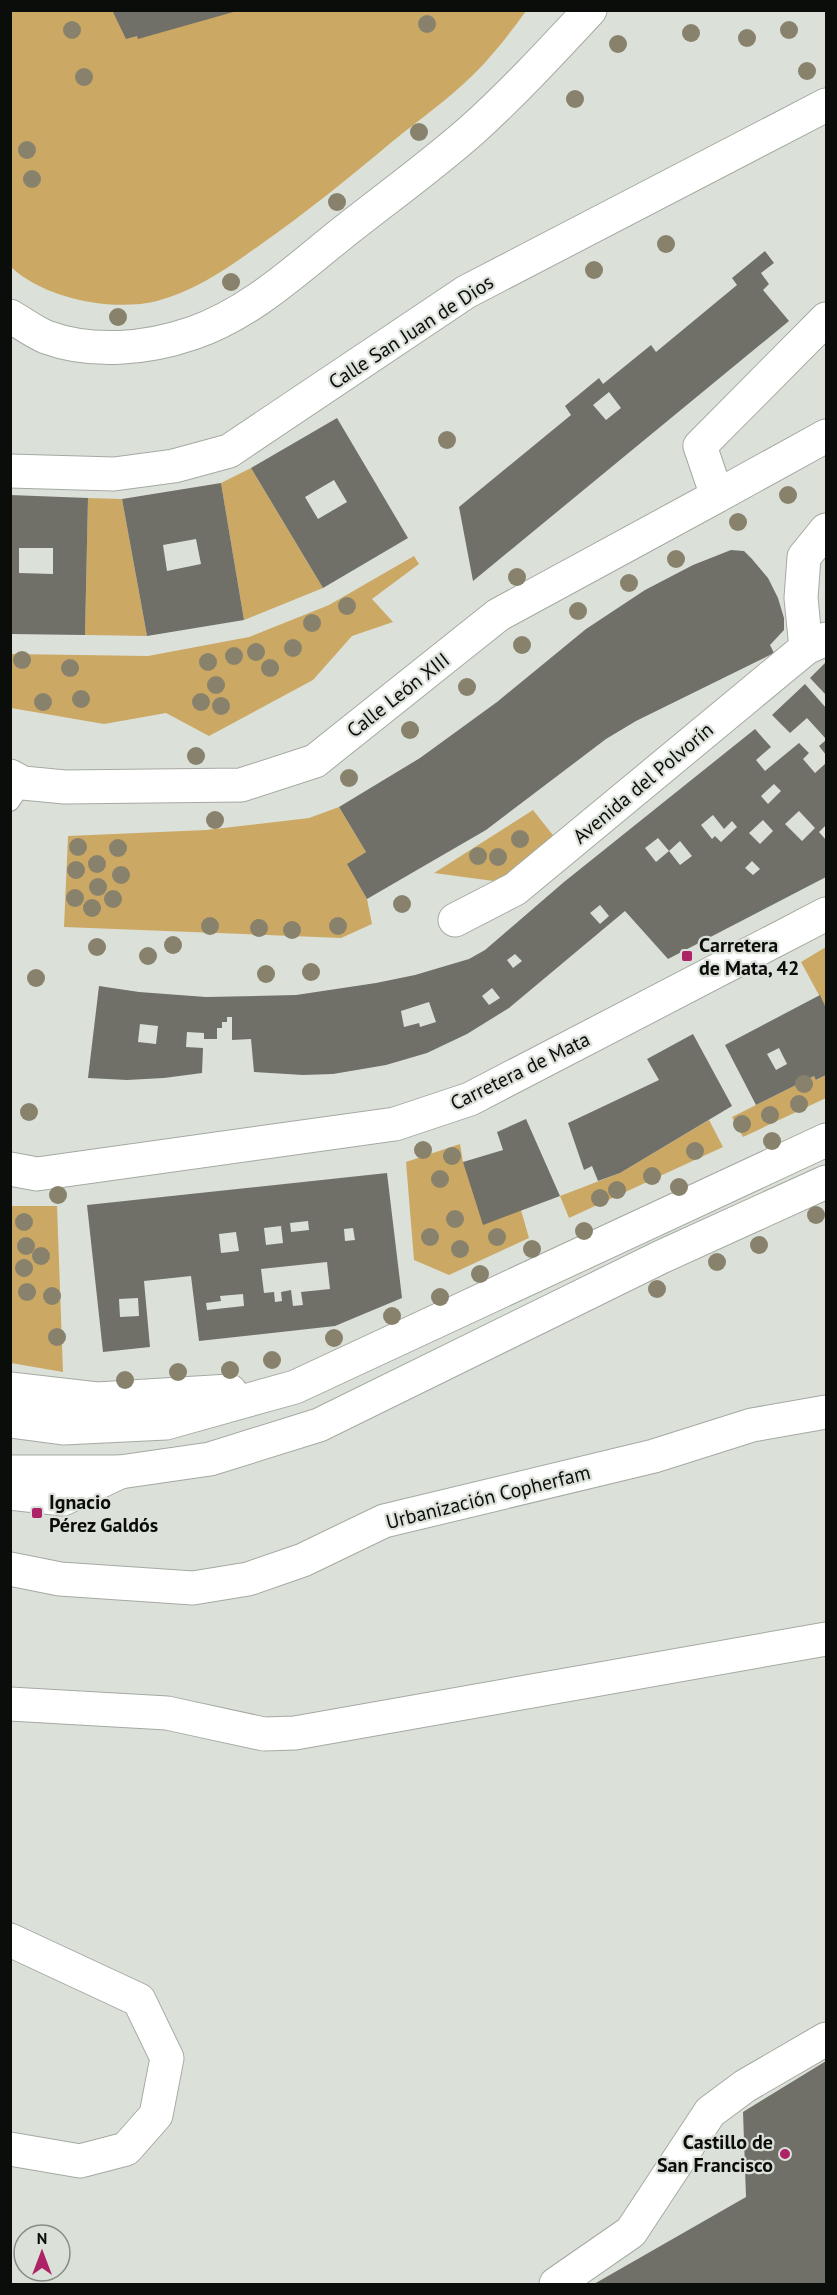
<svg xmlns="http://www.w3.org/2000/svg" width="837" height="2295" viewBox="0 0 837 2295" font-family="'PT Sans',sans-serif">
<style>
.green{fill:#cca865}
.building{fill:#707068;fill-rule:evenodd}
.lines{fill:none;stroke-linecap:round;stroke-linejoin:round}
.lane-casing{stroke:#a4aaa2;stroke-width:20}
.street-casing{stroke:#a4aaa2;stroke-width:35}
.secondary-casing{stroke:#a4aaa2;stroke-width:35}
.lane{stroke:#fff;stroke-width:18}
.street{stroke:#fff;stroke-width:33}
.secondary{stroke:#fff;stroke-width:33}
.tree{fill:#88826d}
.poi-dot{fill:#ac2366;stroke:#dbe1d9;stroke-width:2}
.labels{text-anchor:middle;stroke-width:4.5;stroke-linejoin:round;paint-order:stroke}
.street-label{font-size:20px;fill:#0b0d0a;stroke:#dbe1d9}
.poi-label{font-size:20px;font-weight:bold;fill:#0b0d0a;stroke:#dbe1d9;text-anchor:start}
</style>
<rect width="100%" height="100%" fill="#dbe1d9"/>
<path class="green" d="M10,11h516c-16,22 -32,43 -52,63 -24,24 -54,45 -81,67 -43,36 -86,71 -133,104 -32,23 -65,46 -103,56 -45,11 -112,-2 -146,-34z
M251,468l72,120 -79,32 -23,-137z
M88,498l34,1 25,137 -62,-1z
M414,556l5,8 -47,35 21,23 -41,14 -39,44 -104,56 -43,-23 -62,11 -93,-16v-54l137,2 101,-19 80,-32z
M339,807l27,45 -18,12 19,35 5,25 -31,14 -277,-11 4,-91 138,-6 103,-12z
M533,810l23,29 -55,43 -67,-9z
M826,947v61l-25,-46z
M826,1075v23l-83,39 -11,-20 82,-41 3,4z
M709,1120l14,27 -154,71 -9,-22 60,-23z
M460,1144l3,18 58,48 8,28 -80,37 -35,-15 -8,-98z
M11,1206h46l6,166 -52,-9z"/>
<path class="building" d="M112,10h125v1l-99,28 -1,-3 -11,3z
M765,251l9,12 -13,10 8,11 -6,6 26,31 -316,260 -14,-74 112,-92 -6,-9 34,-28 4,6 48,-39 5,7 81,-67 -5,-7zM609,392l12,16 -15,12 -13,-15z
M337,418l71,120 -85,50 -72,-120zM334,480l13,22 -29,17 -13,-22z
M221,483l23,137 -97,16 -25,-137zM196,539l5,25 -34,7 -4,-26z
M10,495l78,3 -3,137 -75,-1zM19,548h34v26l-34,-1z
M731,550l13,1 8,8 16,19 10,20 6,20v12l-14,15 4,8 -138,68 -30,18 -120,91 -119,69 -20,-35 19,-12 -27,-45 81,-49 77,-56 89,-73 59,-39 48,-25z
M826,662v33l-16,-17z
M805,684l21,24v31l-19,-21 -17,15 -18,-18z
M755,729l16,18 -15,13 9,11 34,-28 10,10 -6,6 12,14 11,-10v62l-7,7 7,8v37l-158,82 -43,-48 -116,97 -42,26 -40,19 -41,12 -53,9 -30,1 -49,-3 -3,-33 -19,1v-23h-5v5h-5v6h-5v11h-13v-6l-17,-1 -1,15 17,1 -1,25 -38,5 -37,2 -39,-2 11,-92 40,6 67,5 90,-2 80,-12 39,-8 54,-16 16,-9 79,-68zM774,784l7,7 -13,13 -7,-8zM799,811l16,17 -13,13 -17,-17zM713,815l11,14 8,-8 5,6 -16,15 -6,-6 -3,3 -11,-14zM763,820l10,11 -13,13 -11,-11zM658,838l11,13 11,-10 12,15 -12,9 -11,-14 -13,11 -11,-14zM752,861l8,8 -7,6 -8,-7zM600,905l9,11 -9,8 -10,-11zM515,954l7,7 -9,7 -6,-8zM492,988l8,10 -11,7 -7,-9zM429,1002l7,20 -16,5 -1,-4 -15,4 -3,-16zM140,1024l18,2 -2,18 -18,-2z
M826,740v15l-7,-9z
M820,995l6,13v67l-10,5 -2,-4 -58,29 -31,-60zM779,1048l8,16 -11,6 -9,-16z
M693,1034l39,72 -112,67 -22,8 -6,-15 -8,4 -16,-47 91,-43 -12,-21z
M526,1119l34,77 -77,29 -20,-63 40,-12 -6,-18z
M387,1173l15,125 -67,28 -136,15 -8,-65 -47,5 6,66 -47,5 -16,-147zM308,1221l1,9 -18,2 -1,-9zM281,1226l2,17 -17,2 -2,-17zM353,1228l2,12 -10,1 -1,-12zM236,1232l3,19 -18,2 -2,-19zM327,1262l3,27 -29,3 2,13 -10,1 -2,-16 -10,2 1,9 -7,1 -1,-10 -10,1 -3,-24zM243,1294l1,12 -37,4 -1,-7 15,-2 -1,-5zM138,1298l1,18 -19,1 -1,-18z
M826,2061v223h-232l152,-87 -3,-85z"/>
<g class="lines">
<g class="lane-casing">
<path id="lane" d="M10,802l13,-19"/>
</g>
<g class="street-casing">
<path id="street" d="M10,316c12,7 24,16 36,21 46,17 101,12 147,-4 56,-19 102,-62 147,-98 44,-35 90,-68 132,-105 41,-37 79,-78 118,-120
M10,471l104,3 60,-8 55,-15 237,-159 360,-187
M717,496l109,-60
M806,648l-5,-50 3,-41 22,-27
M10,776l13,7 42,4 176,-2 74,-24 183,-146 219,-119 -17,-50 126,-127
M455,920l60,-31 291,-241 20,-9
M10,1169l27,5 358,-50 75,-25 356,-185
M10,1493l53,6 57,-27
M10,1569l50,10 133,9 55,-9 55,-19 81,-39 270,-65 98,-31 74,-13
M10,1704l157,9 97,21 31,-1 531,-94
M10,1940l129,60 28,58 -11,57 -30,34 -46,12 -70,-12
M556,2284l75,-52 79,-120 35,-26 81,-47"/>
</g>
<g class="secondary-casing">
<path id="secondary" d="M10,1389l87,10 133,-8
M10,1421l53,7 103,-5 129,-36 531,-247
M10,1472h110l90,-13 109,-34 342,-168 165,-75"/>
</g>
<use href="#lane" class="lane"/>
<use href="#street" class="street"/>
<use href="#secondary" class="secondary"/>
</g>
<g class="tree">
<circle cx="427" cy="24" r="9"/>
<circle cx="72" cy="30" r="9"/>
<circle cx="789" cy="30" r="9"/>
<circle cx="691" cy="33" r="9"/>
<circle cx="747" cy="38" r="9"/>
<circle cx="618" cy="44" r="9"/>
<circle cx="807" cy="71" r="9"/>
<circle cx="84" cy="77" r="9"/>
<circle cx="575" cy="99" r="9"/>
<circle cx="419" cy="132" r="9"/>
<circle cx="27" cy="150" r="9"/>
<circle cx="32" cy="179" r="9"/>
<circle cx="337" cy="202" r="9"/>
<circle cx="666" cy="244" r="9"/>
<circle cx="594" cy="270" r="9"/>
<circle cx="231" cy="282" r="9"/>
<circle cx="118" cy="317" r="9"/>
<circle cx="447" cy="440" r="9"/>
<circle cx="788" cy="495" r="9"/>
<circle cx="738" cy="522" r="9"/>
<circle cx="676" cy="559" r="9"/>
<circle cx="517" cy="577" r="9"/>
<circle cx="629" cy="583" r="9"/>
<circle cx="347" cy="606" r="9"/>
<circle cx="578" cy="611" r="9"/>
<circle cx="312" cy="623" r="9"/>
<circle cx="522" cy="645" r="9"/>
<circle cx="293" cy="648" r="9"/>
<circle cx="256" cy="652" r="9"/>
<circle cx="234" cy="656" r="9"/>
<circle cx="22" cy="660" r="9"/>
<circle cx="208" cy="662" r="9"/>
<circle cx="70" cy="668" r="9"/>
<circle cx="270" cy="668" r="9"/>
<circle cx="216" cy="685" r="9"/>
<circle cx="467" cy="687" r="9"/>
<circle cx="81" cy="699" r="9"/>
<circle cx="43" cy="702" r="9"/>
<circle cx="201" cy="702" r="9"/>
<circle cx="221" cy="706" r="9"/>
<circle cx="410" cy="730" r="9"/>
<circle cx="196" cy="756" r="9"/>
<circle cx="349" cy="778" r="9"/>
<circle cx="215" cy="820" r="9"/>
<circle cx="520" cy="839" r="9"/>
<circle cx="78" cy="847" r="9"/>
<circle cx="118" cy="848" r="9"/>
<circle cx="478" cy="856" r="9"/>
<circle cx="498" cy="857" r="9"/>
<circle cx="97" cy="864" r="9"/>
<circle cx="76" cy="870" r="9"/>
<circle cx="121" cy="875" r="9"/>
<circle cx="98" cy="887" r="9"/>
<circle cx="75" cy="898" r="9"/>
<circle cx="113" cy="899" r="9"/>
<circle cx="402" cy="904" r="9"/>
<circle cx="92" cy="908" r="9"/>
<circle cx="210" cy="926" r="9"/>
<circle cx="338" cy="926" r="9"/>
<circle cx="259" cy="928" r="9"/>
<circle cx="292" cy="930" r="9"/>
<circle cx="173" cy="945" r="9"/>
<circle cx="97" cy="947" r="9"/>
<circle cx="148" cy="956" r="9"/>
<circle cx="311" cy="972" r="9"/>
<circle cx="266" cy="974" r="9"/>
<circle cx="36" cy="978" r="9"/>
<circle cx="804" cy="1084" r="9"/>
<circle cx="799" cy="1104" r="9"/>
<circle cx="29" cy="1112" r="9"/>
<circle cx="770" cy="1115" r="9"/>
<circle cx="742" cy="1124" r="9"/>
<circle cx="772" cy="1141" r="9"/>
<circle cx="423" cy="1150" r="9"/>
<circle cx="695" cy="1151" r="9"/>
<circle cx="452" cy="1156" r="9"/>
<circle cx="652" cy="1176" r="9"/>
<circle cx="440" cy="1179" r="9"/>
<circle cx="679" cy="1187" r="9"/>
<circle cx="617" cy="1190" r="9"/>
<circle cx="58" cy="1195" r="9"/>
<circle cx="600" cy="1198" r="9"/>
<circle cx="816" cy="1215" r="9"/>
<circle cx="455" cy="1219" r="9"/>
<circle cx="24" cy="1222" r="9"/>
<circle cx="584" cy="1231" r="9"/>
<circle cx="430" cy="1237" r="9"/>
<circle cx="497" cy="1237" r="9"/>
<circle cx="759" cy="1245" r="9"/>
<circle cx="26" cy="1246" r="9"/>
<circle cx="460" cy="1249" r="9"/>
<circle cx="532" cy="1249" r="9"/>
<circle cx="41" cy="1256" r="9"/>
<circle cx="717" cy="1262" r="9"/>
<circle cx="24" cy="1268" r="9"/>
<circle cx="480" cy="1274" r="9"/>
<circle cx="657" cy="1289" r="9"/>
<circle cx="27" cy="1292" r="9"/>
<circle cx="52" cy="1296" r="9"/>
<circle cx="440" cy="1297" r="9"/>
<circle cx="392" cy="1316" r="9"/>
<circle cx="57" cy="1337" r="9"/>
<circle cx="334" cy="1338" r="9"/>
<circle cx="272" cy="1360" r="9"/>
<circle cx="230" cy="1370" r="9"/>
<circle cx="178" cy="1372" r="9"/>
<circle cx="125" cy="1380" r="9"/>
</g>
<g class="poi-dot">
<rect x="681" y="950" width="12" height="12" rx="3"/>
<rect x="31" y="1507" width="12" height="12" rx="3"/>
<circle cx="785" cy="2154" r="6"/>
</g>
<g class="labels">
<g class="street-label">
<text transform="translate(411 332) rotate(-33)" y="7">Calle San Juan de Dios</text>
<text transform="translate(398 695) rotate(-38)" y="7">Calle León XIII</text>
<text transform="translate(643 783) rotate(-40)" y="7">Avenida del Polvorín</text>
<text transform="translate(520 1071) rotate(-26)" y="7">Carretera de Mata</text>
<text transform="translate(488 1497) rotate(-14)" y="7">Urbanización Copherfam</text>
</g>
<g class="poi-label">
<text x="699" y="952">Carretera<tspan x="699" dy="23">de Mata, 42</tspan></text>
<text x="49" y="1509">Ignacio<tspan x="49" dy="23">Pérez Galdós</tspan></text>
<text x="773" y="2149" text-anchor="end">Castillo de<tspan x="773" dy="23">San Francisco</tspan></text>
</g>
</g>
<rect width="837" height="2295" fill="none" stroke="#0b0d0a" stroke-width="24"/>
<g transform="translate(42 2253)"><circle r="28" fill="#dbe1d9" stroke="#888c86" stroke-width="1.5"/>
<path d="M0-4.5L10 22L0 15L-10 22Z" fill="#ac2366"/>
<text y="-9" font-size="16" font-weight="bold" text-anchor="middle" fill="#0b0d0a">N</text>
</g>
</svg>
